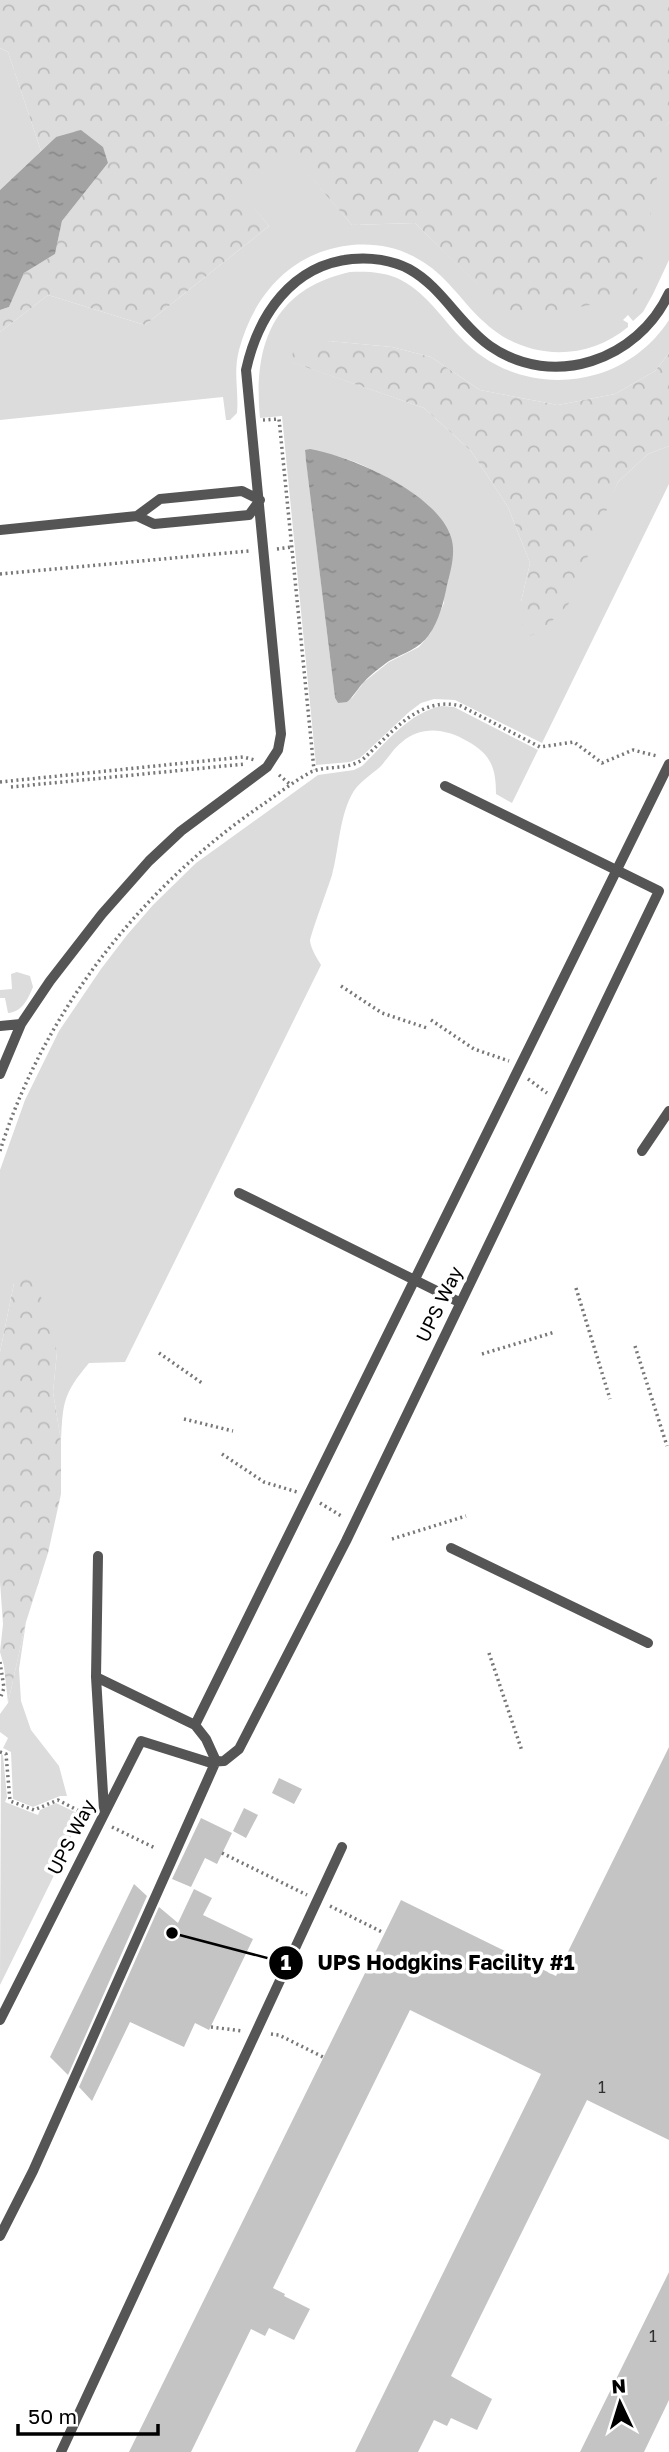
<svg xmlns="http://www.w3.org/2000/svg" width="669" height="2452" viewBox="0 0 669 2452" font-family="'Golos Text',sans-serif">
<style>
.green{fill:#dcdcdc;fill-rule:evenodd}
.forest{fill:url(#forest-crowns)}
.water{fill:url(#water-ripples)}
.building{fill:#c4c4c4}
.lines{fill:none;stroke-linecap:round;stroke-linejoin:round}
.path{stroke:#777;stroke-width:3.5;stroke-dasharray:2 3.5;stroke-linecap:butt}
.service{stroke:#555;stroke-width:10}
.labels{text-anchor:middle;stroke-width:7;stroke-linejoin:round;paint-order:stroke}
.number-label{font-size:16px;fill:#313131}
.street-label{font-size:19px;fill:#000;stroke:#fff}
.leader{fill:none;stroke:#000;stroke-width:2.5}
.callout-dot{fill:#000;stroke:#fff;stroke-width:2.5}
.mark-label{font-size:21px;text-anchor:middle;font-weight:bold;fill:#fff}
.callout-label{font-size:21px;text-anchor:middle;font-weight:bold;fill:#000;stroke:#fff;stroke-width:7;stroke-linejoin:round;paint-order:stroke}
</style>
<defs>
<pattern id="forest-crowns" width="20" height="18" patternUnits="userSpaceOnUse" patternTransform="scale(1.75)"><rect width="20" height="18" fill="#dcdcdc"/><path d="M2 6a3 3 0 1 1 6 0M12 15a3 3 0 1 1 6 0" fill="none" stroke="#bbb"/></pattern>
<pattern id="water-ripples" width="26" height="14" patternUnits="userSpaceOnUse" patternTransform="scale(1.75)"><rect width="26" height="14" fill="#a3a3a3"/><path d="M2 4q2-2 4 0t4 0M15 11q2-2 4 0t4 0" fill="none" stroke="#8b8b8b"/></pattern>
</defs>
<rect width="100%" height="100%" fill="#fff"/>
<path class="green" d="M0,48l8,4 33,99 -41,39z
M669,122v138l-16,34 -10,18 -10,9 -5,-6 -5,5 5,3v4c-43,36 -105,33 -145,-6 -22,-20 -37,-47 -65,-62 -20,-12 -43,-16 -66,-14 -60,6 -98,49 -113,105 -6,24 0,40 -2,63l-7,7h-4l-3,-23 -223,23v-88l48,-37 97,30 124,-99 -28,-33 46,-44 65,76 63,-2 98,96z
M350,272c16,-1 33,0 47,6 27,12 44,39 63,59 35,38 88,52 138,37 29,-9 54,-28 71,-54v33l-14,18 -40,23 -57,11 -78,-15 -49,-33 -39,-10 -63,-6 -37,21 132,46 47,43 37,56 22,56 -9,39 81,-84 16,-36 30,-28 21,-8v38l-127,259 -87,-43 -21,-1 -13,4 -12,9 -49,46 -10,4 -34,3 -34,-349 -22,2c-7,-73 13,-129 90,-146zM305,451c49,3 84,26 123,54l16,98 -14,31 -11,13 -30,15 -25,20 -12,16 -14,5 -3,-5z
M442,706l12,1 84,43 -26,53 -16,-9c0,-26 -5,-40 -29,-53 -21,-12 -45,-16 -65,1 -8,6 -14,16 -21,24 -11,10 -24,17 -30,30 -12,24 -12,53 -19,79 -3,10 -22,61 -22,66 1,8 7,17 11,24l-196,397 -36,1c-26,31 -26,39 -28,78l-8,-49 4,-40 -43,-69 -14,69v-182l25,-70 34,-69 42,-62 26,-34 26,-30 43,-42 122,-88 36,-5 8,-4c23,-22 47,-54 80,-60z
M17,972l13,4 3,11c-5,12 -11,25 -25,26l-3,-15h-5v-8l12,-1 -1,-15z
M26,1622l-7,47 2,32 10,29 28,36 8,30h-7l-27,11 -20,-8 -2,-47 -8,-4 5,-10 -8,-6v-18l8,-11z
M1,1754l2,1 4,42 -2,5 33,13 2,-5 16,-7 23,11 -13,37 -66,134z"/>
<path class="forest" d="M0,0h669v122l-3,4 -30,170 -123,24 -98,-97 -63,2 -65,-75 -45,43 27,33 -124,99 -97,-30 -48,37v-22l9,-3 15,-34 31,-19 7,-33 46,-58 -52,-26 -15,14 -33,-99 -8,-4z
M329,341l63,6 39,10 49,33 78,15 57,-11 40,-23 14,-18v93l-21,8 -30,28 -50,123 -27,27 -18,6 -2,-36 9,-39 -22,-56 -37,-56 -47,-43 -133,-46 2,-10z
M29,1275l13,24 15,53 -4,40 8,49v53l-13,59 -22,69 -18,81 -4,-37 -4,-14 3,-28 -3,-42v-230l14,-69z"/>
<path class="water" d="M81,130l22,17 5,16 -46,58 -7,33 -31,19 -15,34 -9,3v-120l56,-53z
M310,449c41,7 127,44 141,88 5,15 0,33 -4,48 -3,16 -8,36 -18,50 -10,14 -25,18 -40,26 -8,6 -18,13 -25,21 -6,6 -10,14 -17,20l-9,1 -3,-5 -29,-237 -1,-11z"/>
<path class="building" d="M669,1747v393l-82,-40 -136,276 41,23 -15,31 -26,-12 -4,8 -13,-6 -16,32h-63l186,-378 -131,-64 -137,278 12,6 -1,2 26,13 -16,31 -25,-12 -4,8 -14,-7 -60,123h-62l272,-552 155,76z
M279,1778l23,11 -8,15 -22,-11z
M244,1808l14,7 -12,23 -13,-7z
M201,1818l31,15 -15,31 -12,-6 -14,29 -19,-8z
M134,1884l13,12 -79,179 -18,-18z
M194,1889l18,9 -9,17 50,24 -44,91 -14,-7 -11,24 -54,-25 -38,79 -13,-14 80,-180 19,16z
M669,2272v128l-25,52h-64z"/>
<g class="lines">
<path class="path" d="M263,420l16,-1 35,351
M277,549l15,-2
M0,574l249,-23
M279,775l12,10
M0,782l243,-25 12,3
M11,787l234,-23
M341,986l41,27 45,15
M431,1020l43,29 35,12
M528,1079l19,14
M0,1151c44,-140 142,-264 262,-346 16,-11 32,-24 49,-33 15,-7 33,-1 51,-12 29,-26 57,-65 99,-54l79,41 34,-5 28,21 31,-13 24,6
M576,1288l34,111
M635,1346l32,100
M159,1353l43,30
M482,1354l73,-22
M184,1419l49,12
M222,1454l42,28 33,10
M320,1503l23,14
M392,1539l74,-23
M489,1653l33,98
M0,1662l4,26 -4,11
M0,1752l6,2 4,47 24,9 24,-10 23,12
M112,1827l43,21
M222,1853l85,42
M330,1906l54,27
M211,2027l32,4
M271,2034l8,1 44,22"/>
<path class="service" d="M0,530l137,-14 17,8 95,-9 11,-15 -18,-9 -82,8 -23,17
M0,1026l21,-2
M0,1074l21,-50 29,-43 52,-67 47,-53 32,-30 86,-64 11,-17 3,-16 -35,-364c12,-55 46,-105 106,-111 18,-2 40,1 57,10 33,18 50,55 81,77 63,44 148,14 179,-53
M642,1151l27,-40
M239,1193l220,109
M451,1548l197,95
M96,1677l2,-121
M195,1725l474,-961
M104,1810l-8,-133 99,48 11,14 10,22
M0,2020l141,-279 67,21 16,-1 15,-12 107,-208 313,-650 -214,-105
M0,2236l33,-65 183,-410
M61,2452l281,-605"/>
</g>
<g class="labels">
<g class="number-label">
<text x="602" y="2093">1</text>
<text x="653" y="2342">1</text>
</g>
<g class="street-label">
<text transform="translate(439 1304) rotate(-64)" y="7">UPS Way</text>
<text transform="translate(71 1837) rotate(-63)" y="7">UPS Way</text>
</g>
</g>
<path class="leader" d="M172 1933L286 1963"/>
<g class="callout-dot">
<circle cx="172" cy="1933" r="7"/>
<circle cx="286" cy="1963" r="18"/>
</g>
<g class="mark-label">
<text x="286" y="1970">1</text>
</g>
<g class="callout-label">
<text x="446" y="1970">UPS Hodgkins Facility #1</text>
</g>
<g transform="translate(620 2403) rotate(356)" stroke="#ffffff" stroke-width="5" paint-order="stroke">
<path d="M0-5L12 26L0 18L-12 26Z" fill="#000000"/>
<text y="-10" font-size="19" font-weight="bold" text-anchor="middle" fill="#000000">N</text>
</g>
<path d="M18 2424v10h140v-10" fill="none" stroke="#000000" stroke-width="3.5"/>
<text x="28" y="2424" font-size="21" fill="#000000" stroke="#ffffff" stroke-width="5" paint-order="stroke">50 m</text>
</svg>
